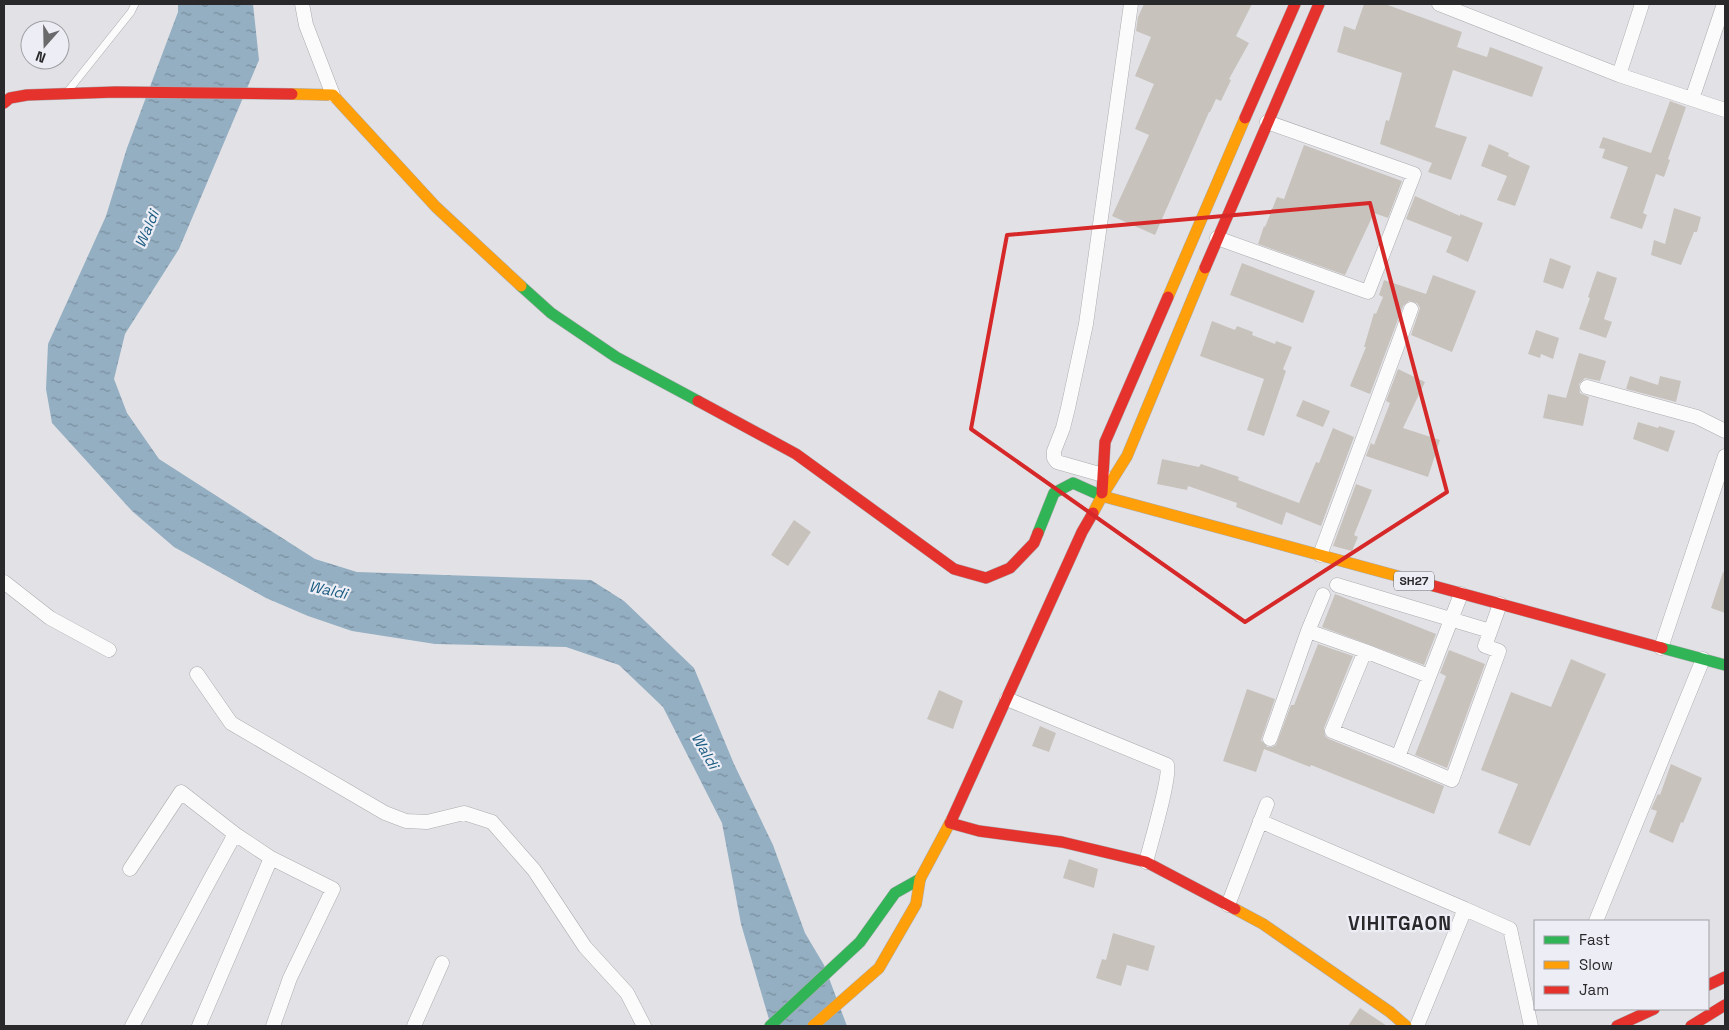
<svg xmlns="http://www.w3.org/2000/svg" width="1729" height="1030" viewBox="0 0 1729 1030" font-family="'Space Grotesk',sans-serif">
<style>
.water{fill:url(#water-ripples)}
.building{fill:#c8c2bd}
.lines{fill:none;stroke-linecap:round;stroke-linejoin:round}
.lane-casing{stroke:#acacb0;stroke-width:8}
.street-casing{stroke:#acacb0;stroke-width:15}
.fast-casing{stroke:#acacb0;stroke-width:12}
.slow-casing{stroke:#acacb0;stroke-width:12}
.jam-casing{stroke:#acacb0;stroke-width:12}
.lane{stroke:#fbfbfb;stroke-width:7}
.street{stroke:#fbfbfb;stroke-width:14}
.fast{stroke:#30b455;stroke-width:11}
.slow{stroke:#ff9f0a;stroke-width:11}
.jam{stroke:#e5322d;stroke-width:11}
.marked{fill:none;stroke:#d62828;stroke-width:4;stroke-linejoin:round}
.labels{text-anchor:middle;stroke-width:4.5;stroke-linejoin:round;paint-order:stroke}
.shield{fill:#ededf5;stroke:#646468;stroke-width:1}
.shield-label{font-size:12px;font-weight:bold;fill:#29292c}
.water-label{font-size:15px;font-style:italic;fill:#1a5b80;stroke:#ededf5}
.district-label{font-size:19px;font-weight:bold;letter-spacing:1px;fill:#29292c;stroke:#ededf5}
</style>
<defs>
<pattern id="water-ripples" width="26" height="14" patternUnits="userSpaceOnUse" patternTransform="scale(1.25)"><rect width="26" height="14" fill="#94aec2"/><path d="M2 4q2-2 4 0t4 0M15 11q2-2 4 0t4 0" fill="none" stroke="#798e9e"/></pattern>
</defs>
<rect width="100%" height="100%" fill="#e2e2e6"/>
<path class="water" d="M178,4h75l6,56 -80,189 -54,85 -11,45 13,34 32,46 156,100 42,13 234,8 33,21 70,67 40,96 39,81 32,88 19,32 23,61h-76l-30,-102 -19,-101 -59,-116 -44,-42 -53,-18 -131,-3 -83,-13 -44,-15 -42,-18 -92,-51 -42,-36 -80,-88 -6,-34 2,-45 58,-128 21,-68 51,-136z"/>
<path class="building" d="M1144,4h108l-16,32 13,7 -20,36 2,1 -10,21 -5,-2 -6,13h-1l-54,123 -43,-19 37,-81 -14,-6 19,-45 -19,-8 16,-39 -15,-6 2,-14z
M1364,4h21l77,28 -5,15 30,10 3,-10 53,20 -11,30 -79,-27 -18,57 32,10 -16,43 -23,-8 4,-9 -52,-19 6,-24 3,1 13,-48 -65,-21 7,-26 11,4z
M1670,101l16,6 -18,52 2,1 -6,17 -8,-3 -13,39 4,2 -5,14 -32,-11 18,-51 -26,-9 3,-9 -6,-1 4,-11 48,16z
M1489,144l20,9 -1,3 22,10 -15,40 -18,-6 10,-24 -26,-10z
M1304,145l98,36 -14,37 -14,-5 -29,62 -87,-31 6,-18 1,1 12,-30 7,2z
M1415,196l45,20v-2l23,9 -15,39 -22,-10 6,-15 -46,-18z
M1674,208l27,9 -4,15h-3l-13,33 -30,-10 3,-15 11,4z
M1550,258l21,8 -8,23 -20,-7z
M1242,263l73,28 -12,32 -73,-28z
M1597,271l20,7 -13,41 8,3 -6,16 -27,-9 11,-31 -2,-1z
M1433,275l43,16 -24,61 -41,-17 9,-27 -3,-5 -8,-2 -6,5 -33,88 -20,-8 16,-39h-2l10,-34 2,1 7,-17 -4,-2 5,-15 42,14z
M1212,321l23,9 2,-4 16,6 -1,3 23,9 1,-3 16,6 -9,22 3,2 -22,65 -17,-6 17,-51 -64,-23z
M1536,330l23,8 -6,21 -12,-5 -1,4 -12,-4z
M1579,353l27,8 -6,20 -15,-3 -6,6 1,9 9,4 -6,29 -40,-8 5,-24 18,4z
M1398,369l27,13 -22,46 37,12 -12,37 -62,-21 5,-13 3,2 16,-42 -4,-2z
M1630,376l28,9 2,-9 21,5 -5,21 -50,-13z
M1303,400l27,11 -7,16 -27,-11z
M1638,422l20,6 1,-2 16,5 -7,21 -35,-13z
M1333,428l21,9 -33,89 -35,-14 -4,13 -46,-18 1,-4 -49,-17 -1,4 -30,-6 5,-25 37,8 2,-3 38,13 -1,3 61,23 17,-41 3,1z
M1356,484l16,6 -18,45 4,2 -6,14 -19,-5z
M794,520l17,12 -23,34 -17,-11z
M1723,572l2,1v40l-14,-5z
M1335,594l101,40 -12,31 -102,-38z
M1318,644l35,12 -29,72 1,8 4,3 115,47 -10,28 -123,-49 -1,2 -46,-18 -8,23 -33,-11 24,-72 28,10 -14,41 6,7h5l4,-2 15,-40h3z
M1449,650l36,14 -38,104 -32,-13 31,-79 -6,-3z
M1571,659l35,15 -76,172 -32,-13 20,-49 -37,-14 30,-78 40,15z
M939,690l24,11 -10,28 -26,-10z
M1040,726l16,7 -7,19 -17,-6z
M1671,764l31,14 -19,45 -2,-1 -8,21 -24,-11 8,-21 -6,-2 7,-15 2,1z
M1069,859l29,10 -4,19 -31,-10z
M1113,933l42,13 -7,25 -21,-6 -6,21 -25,-8 6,-19 4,1z
M1360,1008l27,18h-39z"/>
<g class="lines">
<g class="lane-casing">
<path id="lane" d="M68,91l63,-79 4,-8"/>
</g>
<g class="street-casing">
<path id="street" d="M302,4l4,21 27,70
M1439,4l180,71 23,-71
M1619,75l106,35
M1692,99l32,-95
M1217,238l151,54 46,-118 -147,-52
M1587,387l110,30 28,14
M1103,475l-46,-13 -3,-4v-7l9,-23 5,-20 18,-84 45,-320
M1320,555l91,-246
M4,582l46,36 59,32
M1337,585l153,46
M1308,631l57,20
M1661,648l64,-192
M197,674l34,49 154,90 21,8 21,1 37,-9 28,9 42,48 51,77 42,46 17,33
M1429,676l-64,-25 -33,80 66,26 63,-163
M1007,699l160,66c4,11 -17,81 -21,97
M1270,739l38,-108 15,-36
M1398,757l54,23 47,-129 -14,-5 15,-42
M1260,821l205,88
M130,869l51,-77 54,42 36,24 62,31 -43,89 -17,48
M1228,905l39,-101
M1596,921l107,-262
M132,1026l74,-139 29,-53
M199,1026l72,-168
M414,1026l28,-63
M1417,1026l48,-117 45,20 21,97"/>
</g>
<g class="fast-casing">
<path id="fast" d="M521,286l30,27 65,44 82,44
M1038,533l16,-40 19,-10 29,13
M1662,648l63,17
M770,1026l90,-84 35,-49 25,-14"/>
</g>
<g class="slow-casing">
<path id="slow" d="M292,94l41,1 103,112 85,79
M1168,297l77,-179
M1102,496l25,-40 78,-188
M1093,513l9,-17 332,90
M1235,909l28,15 127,88 16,14
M813,1026l66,-58 37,-64 4,-25 32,-60"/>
</g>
<g class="jam-casing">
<path id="jam" d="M4,103l6,-5 17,-3 89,-3 176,2
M1245,118l50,-114
M1205,268l114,-264
M698,401l98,53 158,115 32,9 24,-10 24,-25 4,-10
M1102,493l3,-51 63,-145
M1434,586l228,62
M952,819l130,-287 11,-19
M950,823l29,8 83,11 84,20 89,47
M1708,985l17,-8
M1617,1026l37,-17
M1691,1026l34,-21"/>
</g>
<use href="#lane" class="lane"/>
<use href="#street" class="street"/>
<use href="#fast" class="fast"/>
<use href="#slow" class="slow"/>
<use href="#jam" class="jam"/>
</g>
<path class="marked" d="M1370,203l77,289 -202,130 -274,-193 36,-194z"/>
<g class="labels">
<rect class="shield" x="1394" y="571.5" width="40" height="19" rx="4"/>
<g class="shield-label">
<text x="1414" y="585">SH27</text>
</g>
<g class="water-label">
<text transform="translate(147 229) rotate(-67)" y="5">Waldi</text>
<text transform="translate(328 590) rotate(12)" y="5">Waldi</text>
<text transform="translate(705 751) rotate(60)" y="5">Waldi</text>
</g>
<g class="district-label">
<text x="1400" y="930">VIHITGAON</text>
</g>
</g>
<rect width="1729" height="1030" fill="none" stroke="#29292c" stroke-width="10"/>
<rect x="1534" y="920" width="175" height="90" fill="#ededf5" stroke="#9f9fa5"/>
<rect x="1544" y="936" width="25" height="8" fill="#30b455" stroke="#9f9fa5"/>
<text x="1579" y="945" font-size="15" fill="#29292c">Fast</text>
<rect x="1544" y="961" width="25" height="8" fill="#ff9f0a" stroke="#9f9fa5"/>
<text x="1579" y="970" font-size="15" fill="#29292c">Slow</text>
<rect x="1544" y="986" width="25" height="8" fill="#e5322d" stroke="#9f9fa5"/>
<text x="1579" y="995" font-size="15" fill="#29292c">Jam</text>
<g transform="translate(45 45) rotate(200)"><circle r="24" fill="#ededf5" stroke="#9f9fa5"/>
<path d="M0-4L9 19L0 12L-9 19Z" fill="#6a6a6d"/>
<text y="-8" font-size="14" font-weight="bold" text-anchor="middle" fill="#29292c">N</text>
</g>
</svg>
